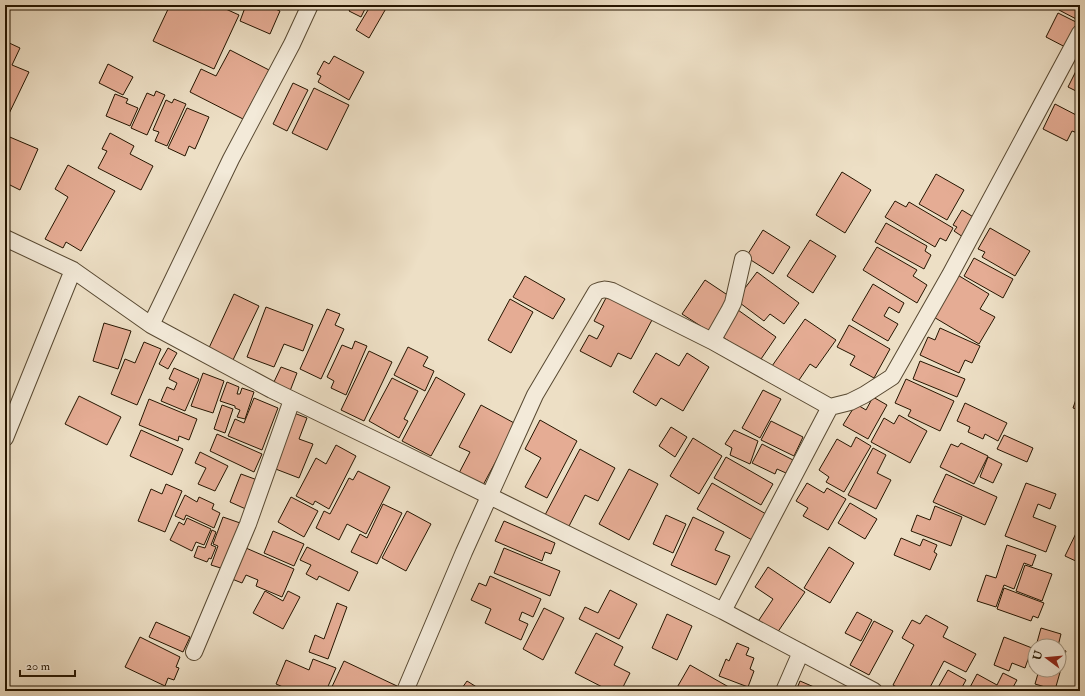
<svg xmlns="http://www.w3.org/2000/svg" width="1085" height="696" viewBox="0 0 1085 696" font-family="'IM FELL Double Pica',serif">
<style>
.building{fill:#e5ac94;stroke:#251500}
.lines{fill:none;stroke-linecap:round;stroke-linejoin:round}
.minor-casing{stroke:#574831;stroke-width:18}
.minor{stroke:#f3ead9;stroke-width:16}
</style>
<rect width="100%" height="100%" fill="#eddfc5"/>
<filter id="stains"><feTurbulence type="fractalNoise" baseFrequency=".005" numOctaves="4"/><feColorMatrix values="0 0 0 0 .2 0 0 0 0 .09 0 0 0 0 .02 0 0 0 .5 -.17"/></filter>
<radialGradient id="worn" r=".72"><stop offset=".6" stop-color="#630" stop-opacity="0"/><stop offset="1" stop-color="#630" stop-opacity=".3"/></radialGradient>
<path class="building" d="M170,5h47l22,10 -25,54 -61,-28z
M246,5h20l14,6 -10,23 -30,-13z
M352,5h15l-6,12 -12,-6z
M371,5h17l-19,33 -13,-8z
M1062,5h18v16l-21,-11z
M1058,13l22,11v3l-11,22 -23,-12z
M5,41l15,7 -8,17 17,7 -24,50z
M230,50l39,20 -26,49 -53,-27 11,-23 15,7z
M334,56l30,16 -15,28 -31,-18 3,-6 -4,-2 7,-13 5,3z
M108,64l25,13 -10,18 -24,-12z
M1078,67l2,1v25l-12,-6z
M293,83l15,7 -21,41 -14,-7z
M314,88l35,17 -22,45 -35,-17z
M156,91l9,4 -18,40 -16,-7 16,-35 7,3z
M115,94l13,5 -2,4 12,5 -8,18 -24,-10z
M174,99l12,5 -19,42 -12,-5 4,-9 -6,-2 13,-30 6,3z
M1055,104l25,13v17l-8,-3 -5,10 -24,-12z
M187,108l22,9 -14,32 -6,-3 -4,10 -17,-8z
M110,133l24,13 -4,8 23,12 -12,24 -43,-22 9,-17 -5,-2z
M5,135l33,14 -18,41 -14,-7 -1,1z
M68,165l47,26 -34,60 -15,-9 -3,6 -18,-9 23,-42 -13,-8z
M842,172l29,18 -26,43 -29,-18z
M936,174l28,16 -17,30 -28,-16z
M895,201l11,6 3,-5 44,26 -7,13 -6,-3 -5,9 -50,-30z
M962,210l13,8 -12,19 -9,-6 3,-4 -4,-2z
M886,223l41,23 -2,5 6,4 -7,14 -49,-27z
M990,228l40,23 -15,25 -33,-19 3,-5 -7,-3z
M763,230l27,17 -17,27 -27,-17z
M810,240l26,16 -23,37 -26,-17z
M877,247l40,23 -4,6 14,9 -10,18 -54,-33z
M974,258l39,21 -10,19 -39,-22z
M757,272l42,31 -15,21 -14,-10 -6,7 -28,-21z
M956,274l33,20 -9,15 15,8 -16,27 -47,-28z
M525,276l40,23 -12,20 -40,-22z
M705,280l27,18 -22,34 -28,-18z
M873,284l31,19 -5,10 -10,-6 -5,9 14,8 -10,17 -36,-21z
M234,294l25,12 -27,56 -24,-12z
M607,296l45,24 -21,39 -13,-6 -7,14 -31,-16 9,-16 8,4 7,-13 -10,-5z
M510,299l23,13 -22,41 -23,-13z
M266,307l47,18 -10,26 -19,-7 -10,23 -27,-10z
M327,309l13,5 -5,11 9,4 -23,50 -21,-10z
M738,310l38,27 -17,25 -39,-27z
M805,319l31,21 -20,28 -6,-4 -13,19 -25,-17z
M104,323l27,8 -13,38 -25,-8z
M849,325l41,24 -16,29 -24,-13 5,-9 -18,-9z
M940,328l40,18 -8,17 -7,-3 -6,13 -39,-18 8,-18 7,3z
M355,341l12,5 -21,49 -15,-7 3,-7 -7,-4 15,-32 10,4z
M144,342l17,7 -24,56 -26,-11 14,-35 10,4z
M408,347l20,10 -5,9 11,5 -9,20 -31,-16z
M168,348l9,5 -9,16 -9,-5z
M369,351l23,11 -28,59 -23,-11z
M656,353l23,13 8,-13 22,14 -26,44 -22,-13 -5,8 -23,-14z
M920,361l45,18 -8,18 -44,-18z
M281,367l16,6 -7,18 -17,-7z
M174,368l25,11 -14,32 -24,-10 6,-14 7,3 3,-7 -8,-4z
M203,373l21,8 -11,32 -22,-7z
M436,377l29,17 -34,62 -29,-15z
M392,378l26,13 -14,28 4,2 -9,17 -30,-17z
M906,379l48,22 -14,30 -32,-15 3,-6 -16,-7z
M227,382l12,5 -2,7h3l2,-6 12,4 -9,27 -8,-2 3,-7 -5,-2v-2l-15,-5z
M1080,388v22l-7,-2z
M763,390l18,9 -21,39 -18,-10z
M79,396l42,21 -14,28 -42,-21z
M873,397l14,8 -19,34 -25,-14 13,-21 10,6z
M254,398l24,10 -16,42 -34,-14 7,-17 9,4z
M149,399l48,20 -8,21 -10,-4 -1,5 -39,-16z
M965,403l42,20 -9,18 -13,-7 -2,5 -15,-7 2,-5 -13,-6z
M222,405l11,4 -8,24 -11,-4z
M481,405l35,19 -34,63 -24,-12 12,-23 -11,-5z
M294,413l13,5 -8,21 14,5 -14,34 -26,-10z
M899,415l28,16 -17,32 -39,-21 13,-24 10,6z
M540,420l37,21 -30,57 -22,-11 16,-29 -16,-9z
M771,421l32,16 -9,19 -33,-16z
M671,427l16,10 -12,20 -16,-11z
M141,430l42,19 -11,26 -42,-19z
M734,430l24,11 -8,23 -20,-9 2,-7 -7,-4z
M217,434l45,20 -8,18 -44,-21z
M1004,435l29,13 -6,14 -30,-13z
M856,437l15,9 -27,46 -18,-10 3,-5 -10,-7 18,-31 14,8z
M693,438l29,18 -23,38 -29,-18z
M961,443l27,13 -14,28 -34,-17 11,-23 7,3z
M762,444l31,16 -7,13 -9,-4 -2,5 -23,-11z
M336,445l20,11 -27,53 -14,-8 -2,4 -17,-9 20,-38 10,6z
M873,448l13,7 -9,18 14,7 -15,29 -28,-14z
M580,449l35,19 -17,33 -13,-6 -17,33 -23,-13z
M200,452l28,14 -13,25 -17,-7 8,-16 -11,-5z
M726,457l47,27 -12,21 -47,-27z
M988,457l14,7 -9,19 -13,-6z
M629,469l29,15 -29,56 -30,-16z
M358,471l32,16 -24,47 -19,-10 -8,16 -23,-12 8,-17 6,3 19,-36 4,2z
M241,474l19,7 -12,29 -18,-8z
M946,474l51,23 -12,28 -52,-23z
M712,483l54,31 -14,26 -55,-31z
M807,483l17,10 3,-5 19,11 -18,31 -25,-14 5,-8 -12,-7z
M1026,483l30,11 -6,15 -12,-5 -5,13 23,9 -10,26 -41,-16z
M166,484l16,7 -17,41 -27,-11 13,-32 11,5z
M185,495l12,7 2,-5 15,7 -2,5 8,4 -6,15 -28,-13 -2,5 -9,-4z
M291,497l27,14 -14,26 -26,-15z
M850,503l27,16 -12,20 -27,-16z
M383,504l19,9 -25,51 -26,-12 9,-18 7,4z
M935,506l27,11 -11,29 -40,-15 6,-16 13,5z
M407,511l24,13 -25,47 -24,-13z
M666,515l20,9 -13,29 -20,-9z
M223,517l20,7 -16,46 -16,-5 7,-19 -5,-2z
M693,517l31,15 -9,18 15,6 -14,29 -45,-20z
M187,518l24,11 -7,16 -8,-3 -4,9 -22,-11 9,-18 5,3z
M504,521l51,22 -4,11 -6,-2 -3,9 -47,-20z
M1080,525v38l-15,-7z
M212,530l4,2 -5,13 5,2 -5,12 -2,-1 -2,4 -13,-5 4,-11 7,2z
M273,531l31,13 -10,22 -30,-13z
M901,538l19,8 3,-7 14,6 -3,7 3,2 -7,16 -36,-15z
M1007,545l29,10 -4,11 -8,-3 -10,26 -10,-4 -8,22 -19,-6 9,-26 10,3z
M307,547l51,25 -9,19 -30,-15 -2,4 -11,-6 5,-9 -11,-5z
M829,547l25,16 -24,40 -26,-15z
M246,548l48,21 -12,28 -26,-11 2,-6 -12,-5 -4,8 -10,-4z
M504,548l56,23 -10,25 -56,-23z
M1025,565l27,9 -10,27 -26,-10z
M768,567l37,25 -30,44 -18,-13 16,-24 -18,-12z
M490,576l51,23 -8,18 -11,-5 -3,8 9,4 -7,16 -36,-17 6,-14 -20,-9 8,-17 7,3z
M1004,588l40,15 -6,15 -5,-2 -2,5 -34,-12z
M610,590l27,14 -18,35 -40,-20 6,-12 13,6z
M265,591l18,10 5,-10 12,6 -17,32 -30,-16z
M337,603l10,4 -19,52 -19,-7 6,-17 9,4z
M544,608l20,10 -21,42 -20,-11z
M857,612l15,8 -11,21 -16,-8z
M667,614l25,12 -15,34 -25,-12z
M926,615l22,12 -5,10 33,17 -10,18 -22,-11 -16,30h-24l-11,-6 21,-40 -12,-7 10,-18 8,4z
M874,621l19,10 -24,44 -19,-10z
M156,622l34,15 -7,15 -34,-15z
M1041,628l20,6 -3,12h-22z
M596,633l27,14 -9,18 16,8 -9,18h-11l-35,-18z
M140,637l40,20 -4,10 3,1 -5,12 -6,-2 -3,8 -40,-19z
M1004,637l28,11 -7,20 -13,-5 -3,8 -15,-6z
M737,643l12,5 -3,7 8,3 -4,11 4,2 -6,16 -29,-11 7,-17 3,2z
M1059,649l7,2 -11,39 -20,-6 4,-14h20z
M1035,650v18l-5,-1z
M313,659l23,9 -10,23h-34l-16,-7 10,-24 23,10z
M344,661l53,25 -3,5h-64z
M690,665l44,25 -1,1h-34l-8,-4 -2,4h-14z
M948,670l18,10 -6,11h-24z
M1003,673l14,7 -6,11h-43l9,-17 20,11z
M467,681l16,10h-23z
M800,681l21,9v1h-25z
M125,687l14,4h-15z"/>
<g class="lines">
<g class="minor-casing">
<path id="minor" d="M310,5l-18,39 -61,115 -80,166 121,65 126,61 325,160 151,80
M5,238l68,32 78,55
M712,341l17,-30 4,-8 10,-44
M5,438l68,-168
M723,611l107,-204 20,-5 14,-7 28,-18 58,-102 130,-242
M194,652l54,-128 44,-124
M405,691l59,-139 71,-157 61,-103c6,-3 9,-3 16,-1l100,50 118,66
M784,691l17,-39"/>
</g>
<use href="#minor" class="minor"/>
</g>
<rect width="1085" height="696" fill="none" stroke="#eddfc5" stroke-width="20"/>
<rect x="6" y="6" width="1073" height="684" fill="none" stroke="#251500" stroke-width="2"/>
<rect x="10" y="10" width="1065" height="676" fill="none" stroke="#251500"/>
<g transform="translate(1047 658) rotate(286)"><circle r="19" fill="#f3ead9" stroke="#a19582"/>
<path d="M0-3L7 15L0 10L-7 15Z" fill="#8f2418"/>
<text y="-6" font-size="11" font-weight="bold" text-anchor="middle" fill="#251500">U</text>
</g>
<path d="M20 670v6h55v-6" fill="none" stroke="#251500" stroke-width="2"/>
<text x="26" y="670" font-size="12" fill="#251500" stroke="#f3ead9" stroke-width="3" paint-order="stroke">20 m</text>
<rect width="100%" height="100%" filter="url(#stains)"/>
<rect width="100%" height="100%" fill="url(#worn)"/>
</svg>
